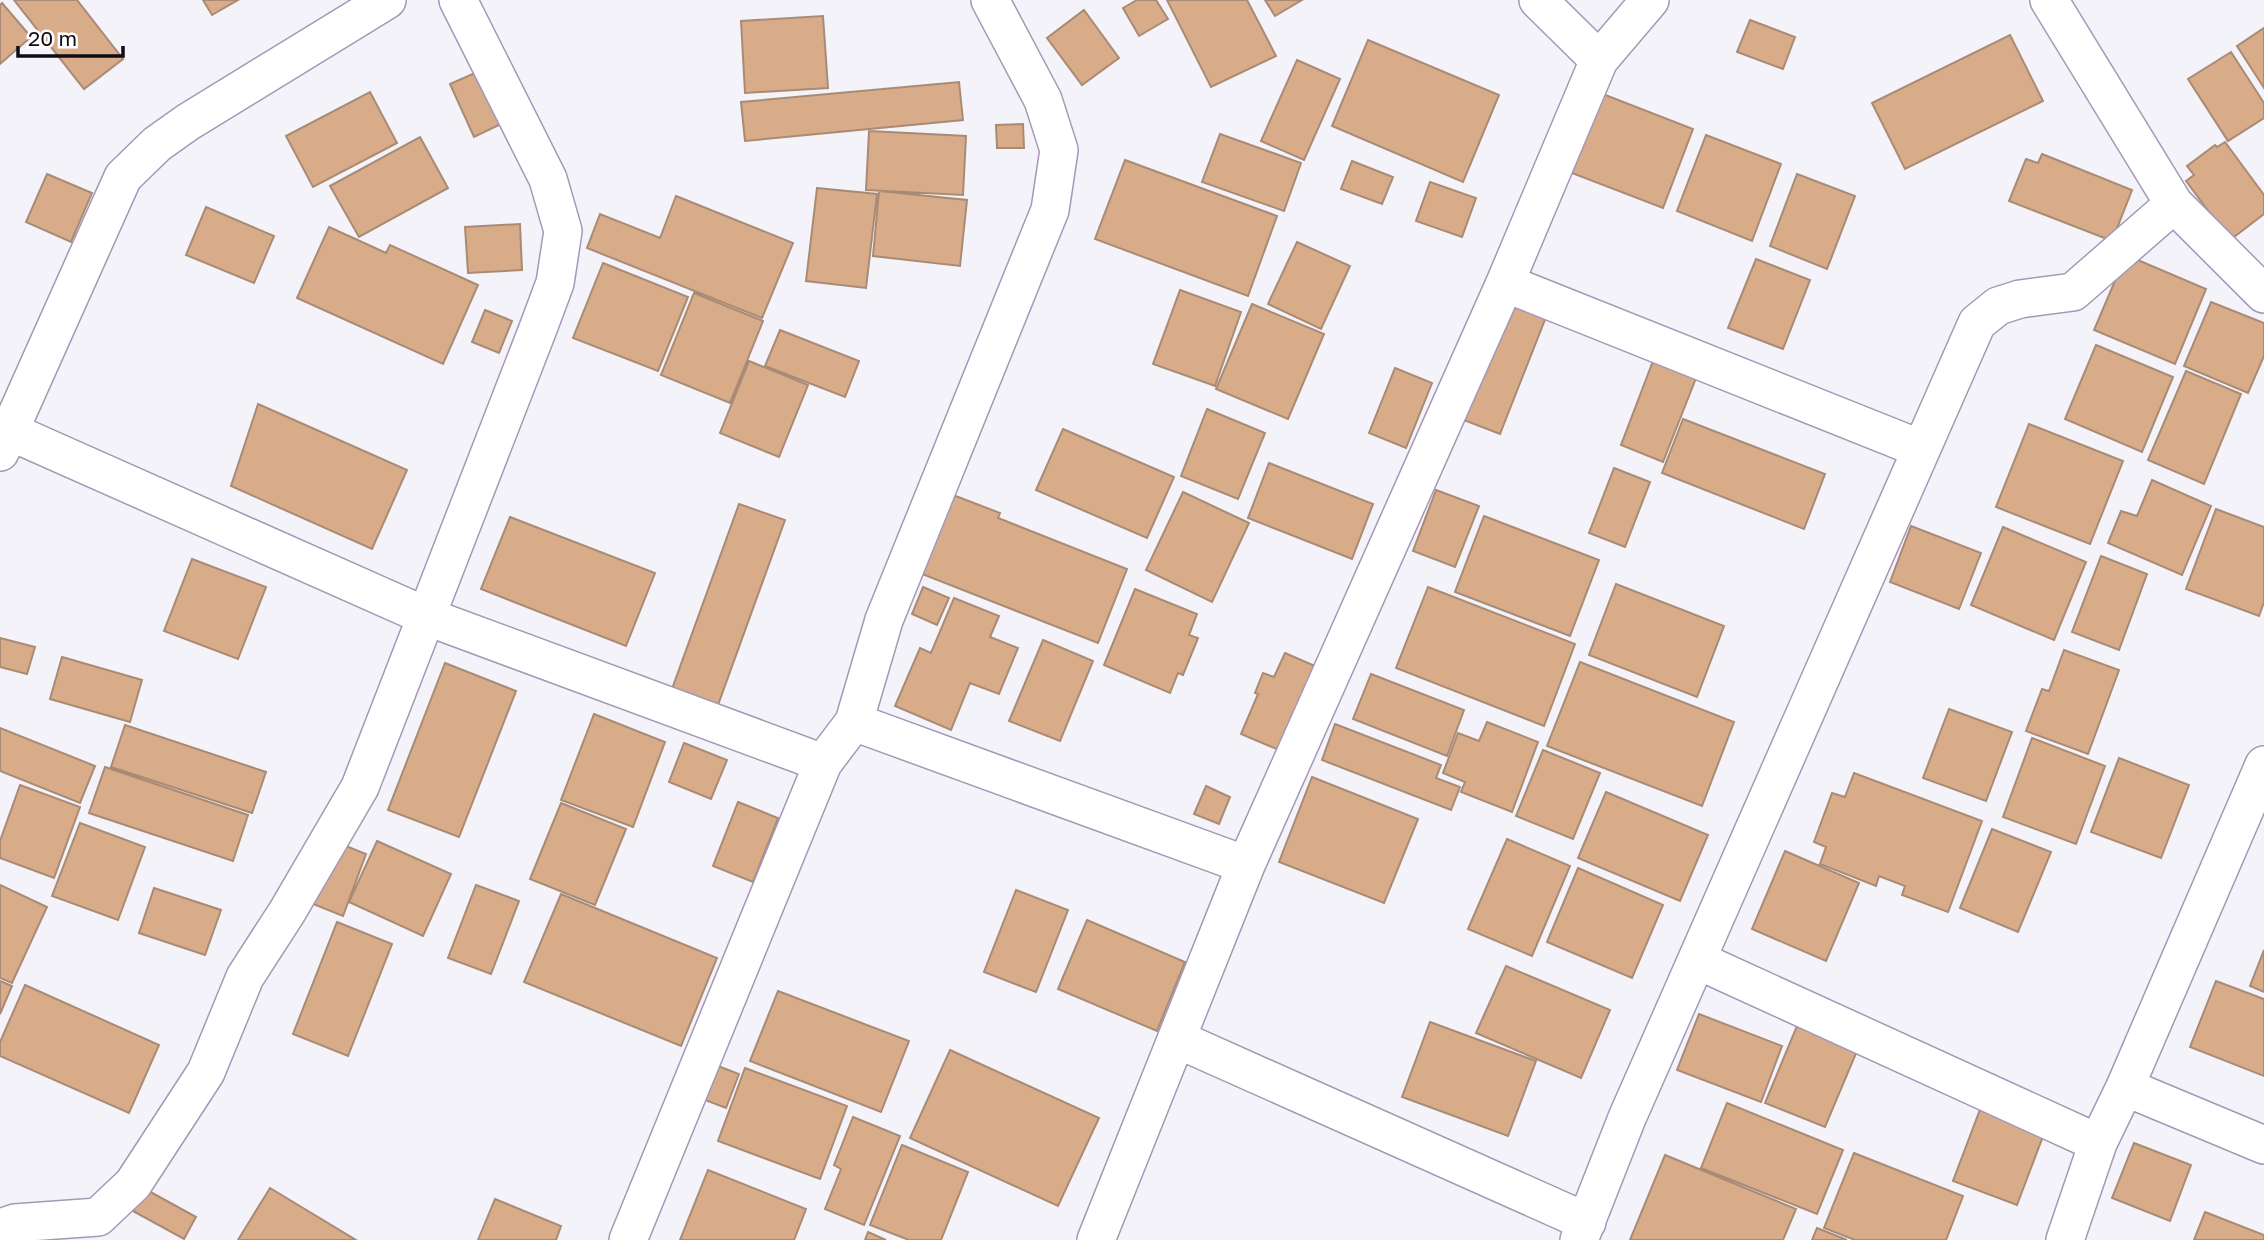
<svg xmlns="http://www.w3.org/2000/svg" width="2264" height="1240" viewBox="0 0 2264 1240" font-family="'Golos Text',sans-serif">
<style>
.building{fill:#d8ab89;stroke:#a98b75;stroke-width:2}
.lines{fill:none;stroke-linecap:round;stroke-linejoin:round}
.street-casing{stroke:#a498b8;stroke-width:40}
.street{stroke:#fff;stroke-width:37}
</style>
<rect width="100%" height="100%" fill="#f5f3fa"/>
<path class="building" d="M14,0h63l46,59 -39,30z
M203,0h35l-26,15z
M1137,0h19l12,19 -29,17 -16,-28z
M1167,0h80l29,56 -65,31z
M1265,0h37l-27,16z
M2,3l29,34 -31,27v-59z
M1084,10l35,48 -37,27 -35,-47z
M823,16l5,72 -83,5 -4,-72z
M1750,20l45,17 -12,32 -46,-17z
M2264,28v60l-27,-42z
M2010,35l33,66 -138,68 -33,-66z
M1368,40l131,55 -36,87 -131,-56z
M2231,52l33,51v15l-36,23 -40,-62z
M1297,60l43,19 -36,81 -43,-19z
M477,72l24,52 -27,13 -24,-53z
M959,82l4,38 -218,21 -4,-39z
M1595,91l98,38 -30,79 -99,-38z
M370,92l27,51 -84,44 -27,-51z
M1023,124l1,24h-27l-1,-23z
M869,131l97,5 -3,59 -97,-5z
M1220,134l81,29 -17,48 -82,-29z
M1706,135l75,29 -29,77 -75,-30z
M420,137l28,51 -89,49 -29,-51z
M2225,142l39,53v19l-34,26 -44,-59 8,-6 -7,-9 28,-21 2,2z
M2042,154l90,36 -20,51 -103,-40 17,-42 12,4z
M1125,160l152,56 -29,80 -153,-57z
M1352,161l41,16 -11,27 -41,-15z
M47,174l45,19 -21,49 -45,-20z
M1797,174l58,22 -28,73 -57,-23z
M1430,182l46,16 -14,39 -46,-16z
M817,188l60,6 -11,94 -60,-7z
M879,191l88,9 -7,66 -87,-10z
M676,196l117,47 -31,75 -175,-70 13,-34 60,24z
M206,207l68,29 -20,47 -68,-28z
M520,224l2,46 -54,3 -3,-46z
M329,227l57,26 4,-8 88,40 -35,79 -146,-66z
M1297,242l53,24 -29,63 -53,-25z
M2126,255l80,34 -31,75 -81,-34z
M1756,259l54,21 -27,69 -55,-21z
M603,263l85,34 -30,74 -85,-33z
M1180,290l61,22 -26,74 -62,-22z
M694,293l69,28 -33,82 -69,-28z
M1507,302l39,15 -46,117 -39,-15z
M2211,302l53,21v33l-16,37 -64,-27z
M1252,304l72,30 -36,85 -72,-30z
M485,310l27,11 -13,32 -27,-11z
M780,330l79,31 -14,36 -80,-31z
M2096,345l77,32 -31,75 -77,-33z
M749,361l59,24 -29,72 -59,-24z
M1653,361l43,17 -33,84 -42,-17z
M1395,368l37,15 -26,65 -37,-15z
M2186,371l55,23 -37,90 -56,-24z
M258,404l149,66 -35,79 -141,-63z
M1207,409l58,24 -27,66 -57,-23z
M1683,419l142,55 -21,55 -142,-56z
M2029,424l94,37 -33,83 -94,-37z
M1063,429l111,48 -27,61 -111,-48z
M1269,463l104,41 -21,55 -104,-41z
M1614,468l36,14 -25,65 -36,-14z
M2152,480l59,26 -29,69 -74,-32 13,-32 16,5z
M1436,490l43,16 -24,61 -42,-16z
M1183,492l66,31 -37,79 -66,-32z
M953,495l47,18 -2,5 129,51 -29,74 -176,-69z
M739,504l46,16 -67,185 -46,-16z
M2216,509l48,18v75l-5,14 -73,-27z
M1484,516l115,44 -29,76 -115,-44z
M510,517l145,56 -29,73 -145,-57z
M1911,526l70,27 -22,56 -69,-27z
M2003,527l83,35 -32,78 -83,-35z
M2101,556l46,18 -28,76 -47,-18z
M192,559l74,28 -28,72 -74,-28z
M1616,584l108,42 -27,71 -108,-42z
M923,587l26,11 -12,27 -25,-11z
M1428,587l147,57 -31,82 -148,-58z
M1135,589l62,25 -8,21 9,3 -15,37 -5,-2 -8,20 -66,-28z
M954,598l45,18 -9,21 28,11 -19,46 -29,-11 -19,47 -56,-24 25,-58 11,5z
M0,638l35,9 -8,27 -27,-7z
M1043,640l50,21 -33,80 -51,-20z
M2064,650l55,20 -31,84 -62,-23 16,-42 7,2z
M1285,653l30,13 -36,84 -38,-16 17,-40 -3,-1 8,-20 11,4z
M62,657l80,23 -12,42 -80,-23z
M1580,662l154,60 -32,84 -155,-60z
M445,663l71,28 -57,146 -71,-27z
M1371,674l93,36 -17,46 -94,-37z
M1949,709l63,23 -26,69 -63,-23z
M594,714l71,28 -32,85 -72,-27z
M1487,722l51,20 -26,70 -51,-20 4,-10 -22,-9 15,-40 21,8z
M1335,724l106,41 -5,13 24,9 -9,23 -129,-50z
M125,725l141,47 -14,41 -141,-46z
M0,728l95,38 -15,37 -80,-32z
M2032,738l73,28 -29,78 -73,-27z
M684,743l43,17 -16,39 -42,-17z
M1543,750l57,23 -27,66 -57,-23z
M2119,758l70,27 -28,73 -70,-26z
M105,767l143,48 -15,46 -144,-48z
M1854,773l128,48 -34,91 -46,-17 3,-9 -26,-10 -3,10 -56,-22 6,-17 -12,-5 18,-49 13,4z
M1312,777l106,42 -34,84 -105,-41z
M20,785l60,22 -26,71 -54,-20v-17z
M1206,786l24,11 -11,27 -25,-10z
M1606,792l102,43 -28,66 -102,-43z
M738,802l40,16 -25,64 -40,-16z
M561,803l65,26 -31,76 -65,-26z
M80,823l65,24 -27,73 -66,-24z
M1992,829l59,23 -33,80 -58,-24z
M1507,839l63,27 -38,90 -64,-27z
M377,841l74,33 -28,62 -74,-34z
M336,842l30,12 -23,62 -30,-12z
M1785,851l74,32 -33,78 -74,-32z
M1578,868l85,37 -31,73 -85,-36z
M0,885l47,22 -35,76 -12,-5z
M476,885l43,16 -28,73 -43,-16z
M154,888l67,22 -16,45 -66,-22z
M1016,890l52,20 -32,82 -52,-20z
M561,894l156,64 -36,88 -157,-64z
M1087,920l98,42 -28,69 -99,-42z
M337,922l55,22 -44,112 -55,-22z
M2264,950v42l-14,-6z
M1506,966l104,44 -29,68 -105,-45z
M0,981l12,5 -12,28z
M2216,981l48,18v77l-74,-29z
M25,985l134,60 -30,68 -129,-57v-14z
M778,991l131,50 -28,71 -131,-51z
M1699,1014l83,32 -21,56 -84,-32z
M1802,1014l60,25 -37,88 -60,-24z
M1430,1022l106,39 -28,75 -106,-39z
M950,1050l149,68 -41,88 -148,-68z
M718,1066l21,8 -13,34 -21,-8z
M745,1068l102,38 -27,73 -102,-38z
M1984,1099l64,24 -31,82 -64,-24z
M1727,1103l116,47 -26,64 -116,-46z
M853,1117l47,19 -36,89 -39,-16 16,-40 -7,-4z
M2134,1143l57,22 -21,56 -58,-23z
M902,1145l66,27 -27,68h-32l-39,-15z
M1854,1153l109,43 -17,44h-91l-31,-12z
M1665,1155l131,54 -13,31h-153z
M708,1170l98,39 -12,31h-114z
M270,1188l86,52h-118z
M145,1189l51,28 -12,22 -51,-28z
M495,1199l66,27 -5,14h-78z
M2205,1212l59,23v5h-70z
M1817,1228l30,12h-35z
M868,1232l18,8h-21z"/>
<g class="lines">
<g class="street-casing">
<path id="street" d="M1538,0l61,60
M2049,0l125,204 90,90
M1505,283l416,166
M0,427l428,190 395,146
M0,452l123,-275 34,-33 31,-22 199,-122
M854,722l392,143
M1697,960l401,183
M1177,1039l410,183
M2125,1087l139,58
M0,1228l15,-5 83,-6 35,-33 73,-112 39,-95 42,-65 73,-125 179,-461 16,-43 8,-52 -15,-52 -90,-179
M628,1240l195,-477 31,-41 30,-102 166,-410 9,-60 -16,-50 -53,-100
M1096,1240l150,-375 259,-582 94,-223 51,-60
M1579,1240l48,-122 350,-795 21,-17 22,-7 53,-7 101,-88
M2065,1240l33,-97 27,-56 139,-322"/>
</g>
<use href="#street" class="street"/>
</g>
<path d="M18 46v10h105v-10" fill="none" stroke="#100b16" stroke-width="3.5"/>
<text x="28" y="46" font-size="21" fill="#100b16" stroke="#ffffff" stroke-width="5" paint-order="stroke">20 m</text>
</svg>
